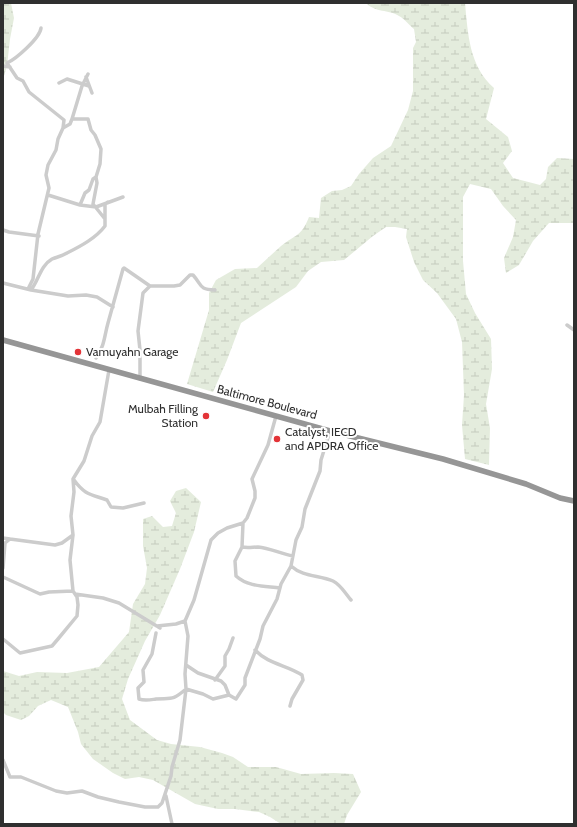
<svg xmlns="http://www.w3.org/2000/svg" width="577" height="827" viewBox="0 0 577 827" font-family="Cabin,sans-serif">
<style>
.wetland{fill:url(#wetland-marsh)}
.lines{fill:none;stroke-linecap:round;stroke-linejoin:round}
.minor{stroke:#ccc;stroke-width:3.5}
.highway{stroke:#969696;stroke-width:5.5}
.poi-dot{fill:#e33337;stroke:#fff;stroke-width:1.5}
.labels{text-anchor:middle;stroke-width:4;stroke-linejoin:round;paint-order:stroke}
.poi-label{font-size:12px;fill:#2f2f2f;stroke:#fff;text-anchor:start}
.street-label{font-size:12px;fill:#2f2f2f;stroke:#fff}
</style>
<defs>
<pattern id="wetland-marsh" width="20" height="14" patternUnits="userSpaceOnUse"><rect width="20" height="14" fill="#e4ecdd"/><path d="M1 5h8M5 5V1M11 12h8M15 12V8" fill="none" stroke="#c4cbbe"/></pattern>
</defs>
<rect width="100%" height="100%" fill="#fff"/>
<path class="wetland" d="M3,3h8l3,15 -4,21 -3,27 -4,13z
M366,3h99c3,31 4,63 29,85l-8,31 22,18 4,14 -9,12 10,15 27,7 6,-6 2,-12 9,-9 17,1v64h-25l-16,18 -14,24 -13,8 -2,-15 9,-21 3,-17 -13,-14 -12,-17 -21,-5 -7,13v64l3,33 9,19 16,26 1,30 -6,35 4,24 -1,37 -24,-6 -3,-34 2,-30 -2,-53 -6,-23 -19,-26 -14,-13 -9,-18 -8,-25 1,-8 -12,-2h-9l-13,9 -29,24 -23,2 -13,9 -12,16 -55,36 -14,37 -14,32 -26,-8 22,-74v-17l7,-13 19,-11 22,-1c8,-7 16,-15 24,-22 15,-12 20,-9 28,-29l10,1 2,-20 11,-7 10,-1 9,-4 8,-12 14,-16 18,-12 17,-36 5,-19v-43l3,-6 -2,-13c-5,-4 -9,-10 -15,-13 -11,-7 -23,-3 -33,-13z
M186,488l15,14 -7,30 -14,37 -20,46 -15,26 -17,38 -6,20 8,21 27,20 14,4 29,3 22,6 11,4 15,10h28l25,7 33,-1 19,1 8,18 -14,23 -3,9h-63l-11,-7 -11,-5 -24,-3h-17l-23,-5 -42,-24 -14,-3 -14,2 -12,-6 -20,-14 -12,-15 -3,-12 -10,-25 -17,-7 -13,6 -9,10 -8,4 -15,-5 -3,-3v-41l16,5 18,-4 30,1 32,-6 30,-35 4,-28 12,-20 2,-16 -4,-22v-27l9,-3 11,11 9,-1 4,-13 -6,-12 6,-10z"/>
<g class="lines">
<path class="minor" d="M41,28c-1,10 -25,31 -34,35l10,15 6,3 6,11 35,28 -1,8 7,-4 2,-5h16l3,11 4,5 6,14 -1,15 -4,13 1,6 -4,21 12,15
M3,66l7,1
M86,77l6,16
M59,83l8,-4 22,7
M72,119l10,-33 6,-12
M48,195l32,10 16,2 27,-10
M80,205l5,-12 4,-3 4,-11 3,-2
M3,230l6,2 30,4
M3,283l28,7c8,-10 9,-24 21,-31 5,-2 10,-3 15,-6 14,-7 29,-15 38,-27v-22l3,-2
M28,289l5,-10 5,-45 11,-46 -3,-13 2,-10 8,-15 2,-11 5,-11
M31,290l37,6 18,-1 11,2 16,10
M567,325l7,5
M96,358c9,-13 8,-21 12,-35 5,-18 10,-36 15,-54l1,-1 26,18h24l6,-1 10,-10h3c10,11 5,14 22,15
M109,370l-9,52 -8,14 -8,25 -11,18 1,13 -3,24 2,19 -3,25 3,31 2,3 28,4 16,5 41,25
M140,379v-29l-2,-19 5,-38 7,-7
M74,480c11,15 16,14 33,20l4,7 12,1 21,-5
M243,523l-1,24 -7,14 1,15c12,11 29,10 44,12
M3,538l7,1
M242,547c6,1 11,0 16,0 12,1 23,7 35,9
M291,566c12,11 28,9 42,15 8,4 12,12 18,19
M3,568l2,-25 5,-4 45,6 7,-2 11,-8
M3,577l37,17 9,-2 24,-1
M157,626l19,-2 9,-3
M156,633l-4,21 -9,16 1,12 -6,6 1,11c6,2 10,1 17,0 16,-1 16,2 30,-10l-1,-15 3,-38 -3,-15 9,-21 17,-60 7,-7 9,-5 16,-5 4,-5 8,-20v-7l-3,-12 16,-34 8,-29
M3,639l17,14 32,-7 6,-7 19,-23 1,-11 -1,-8 -2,-3
M255,650c13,14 32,15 47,25l1,5 -11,19 -2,7
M186,665l12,8 23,8 4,4 4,10
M215,680l10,-14v-10l4,-7 4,-11
M3,760l7,17h11l35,14 11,2 15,-2 16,6 21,5 26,5h13l4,-4 9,-27 1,-9 8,-27 6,-51 17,5 10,5 16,-4 7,4 9,-14v-7l15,-39 3,-13 14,-27 4,-15 10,-18 5,-26 6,-13 3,-18 15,-38 1,-11 9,-29
M166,796l6,28"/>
<path class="highway" d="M3,340l327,91 113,28 83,25 34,14 14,3"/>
</g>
<g class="poi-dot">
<circle cx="78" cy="352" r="4"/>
<circle cx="206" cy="416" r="4"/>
<circle cx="277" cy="439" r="4"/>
</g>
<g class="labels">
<g class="poi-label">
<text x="86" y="356">Vamuyahn Garage</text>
<text x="198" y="413" text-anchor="end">Mulbah Filling<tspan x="198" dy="14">Station</tspan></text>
<text x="285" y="436">Catalyst, IECD<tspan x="285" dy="14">and APDRA Office</tspan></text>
</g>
<g class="street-label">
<text transform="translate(267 402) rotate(15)" y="4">Baltimore Boulevard</text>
</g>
</g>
<rect width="577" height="827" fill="none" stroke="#2f2f2f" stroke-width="8"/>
</svg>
